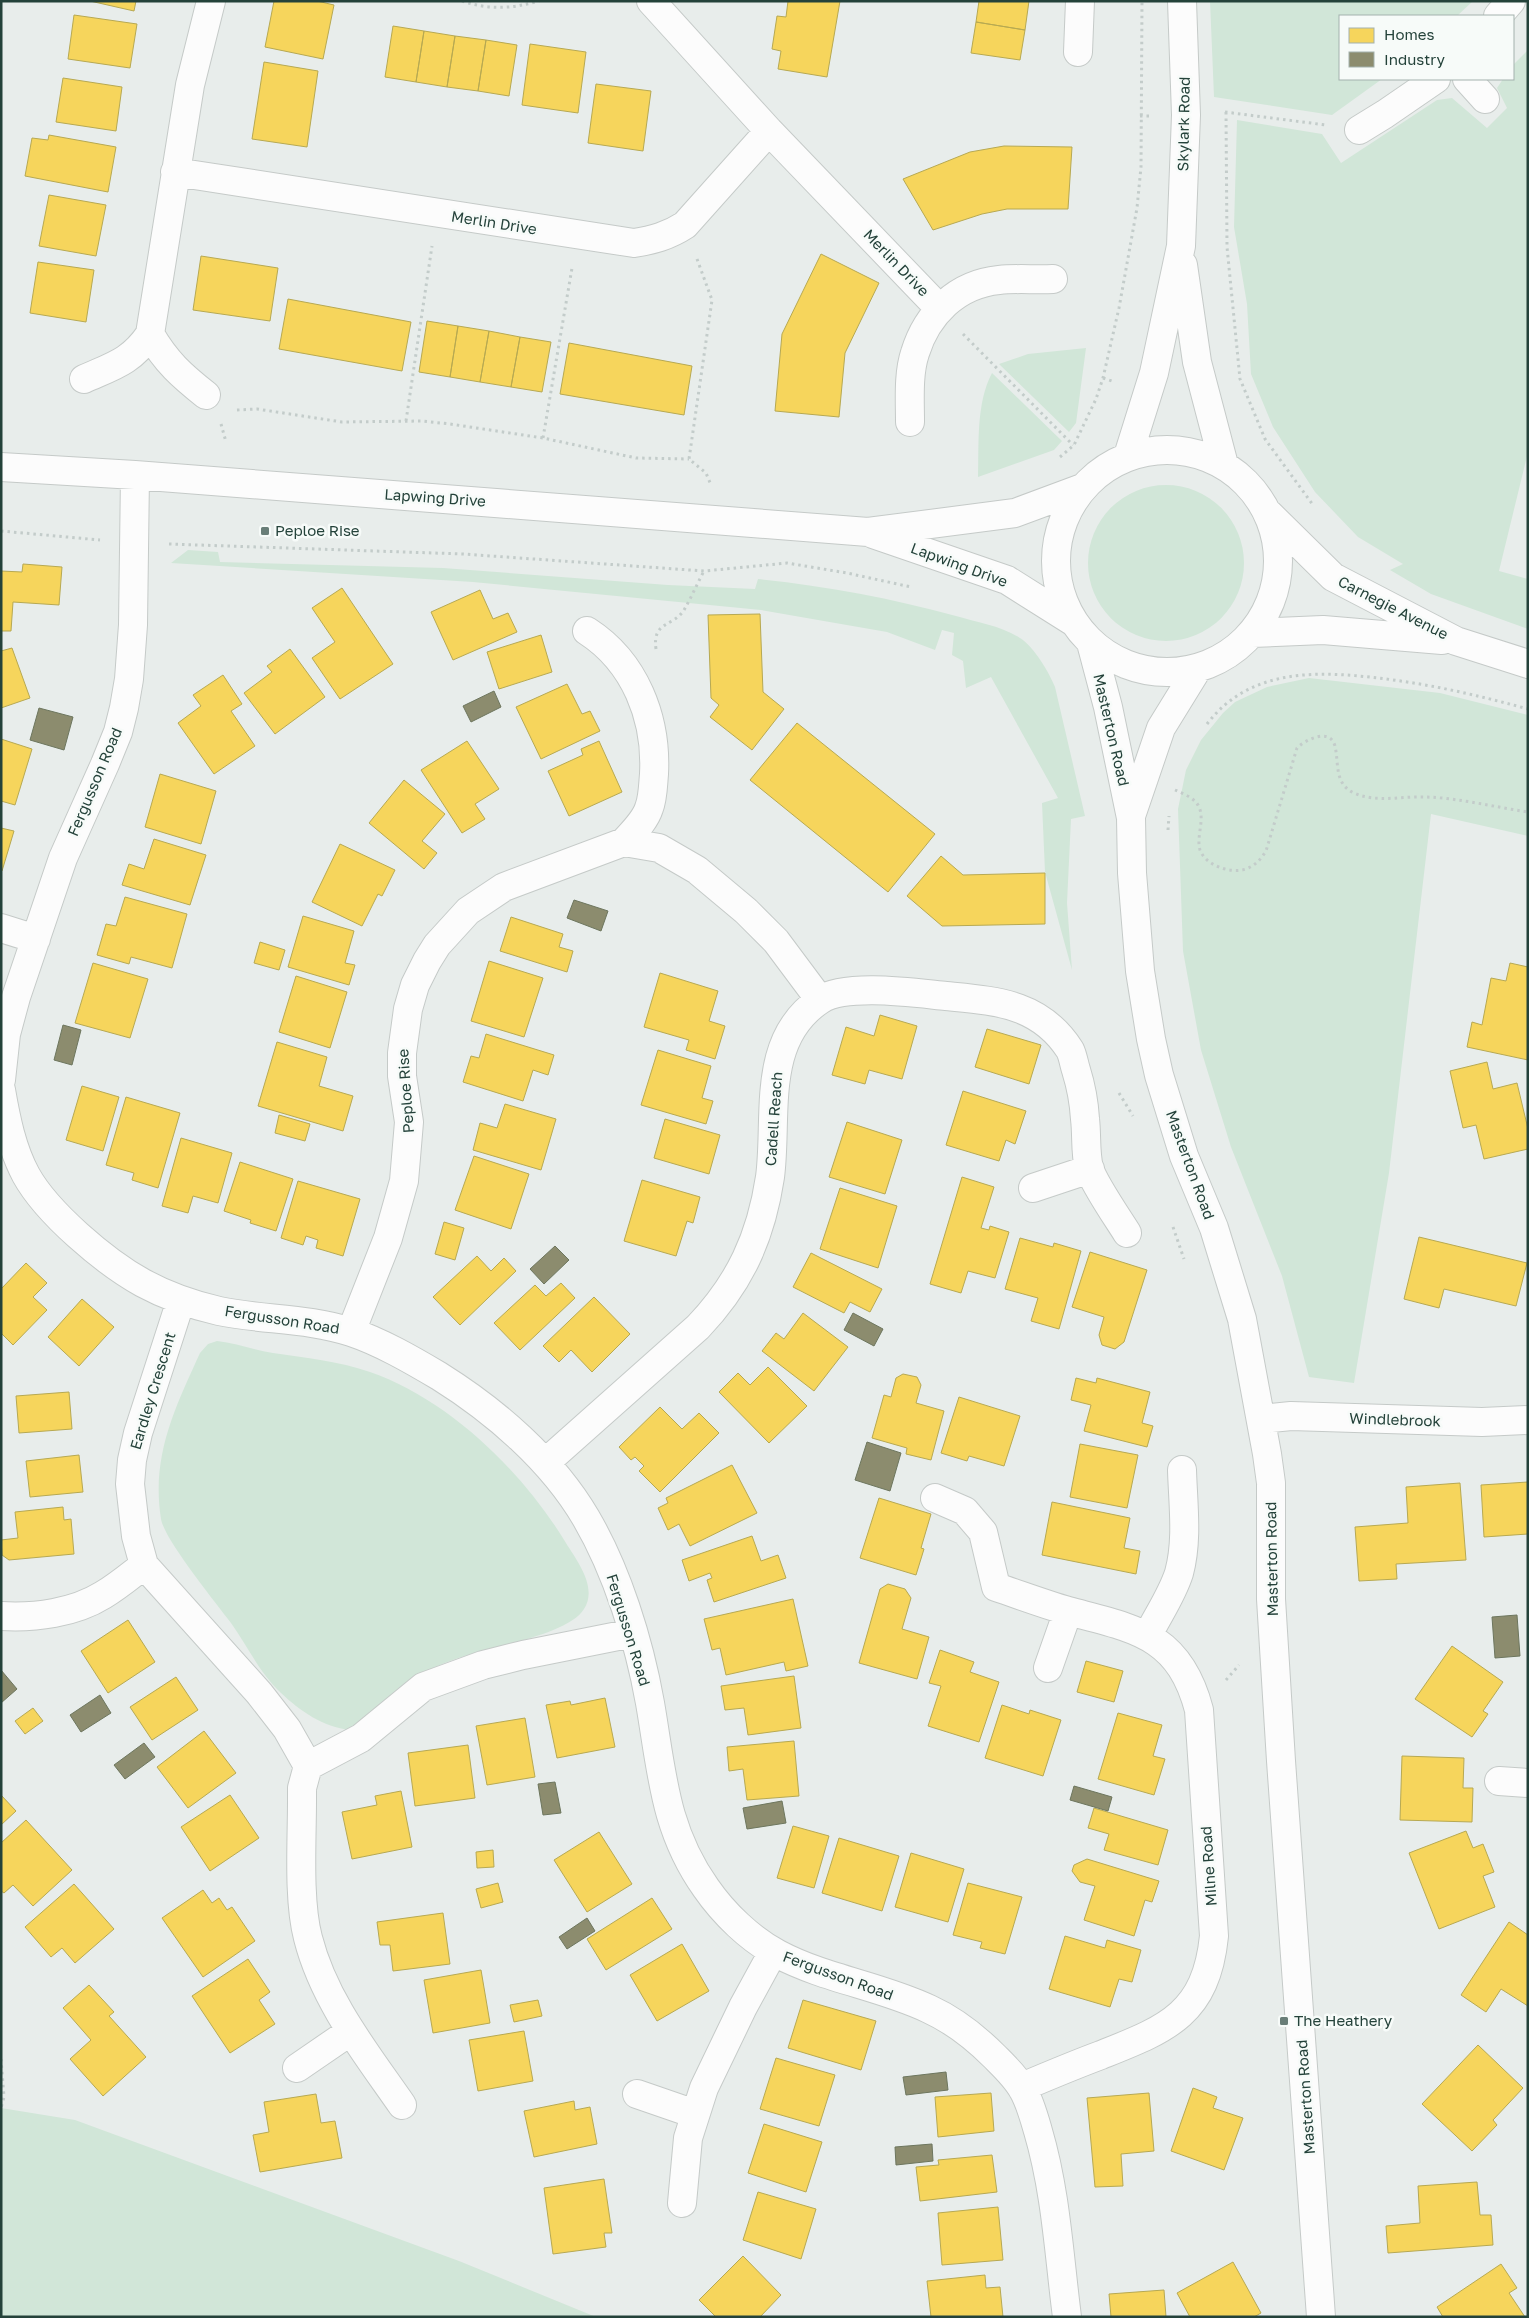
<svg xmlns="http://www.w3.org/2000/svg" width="1529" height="2318" viewBox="0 0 1529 2318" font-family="'Golos Text',sans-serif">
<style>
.green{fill:#d1e6d8}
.homes{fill:#f6d55c;stroke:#b7a952}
.industry{fill:#8c8c6e;stroke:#6d765e}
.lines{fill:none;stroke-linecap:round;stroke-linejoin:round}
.minor-casing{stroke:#c5cac8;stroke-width:30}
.path{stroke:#c3ccca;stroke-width:3;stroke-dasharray:2.5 4;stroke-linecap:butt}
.minor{stroke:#fcfcfc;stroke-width:28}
.poi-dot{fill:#697e78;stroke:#f7fbf9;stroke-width:2}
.labels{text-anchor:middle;stroke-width:5;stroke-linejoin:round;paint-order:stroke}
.street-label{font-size:15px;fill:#24423a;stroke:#f7fbf9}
.poi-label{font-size:15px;fill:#24423a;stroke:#f7fbf9;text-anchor:start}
</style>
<rect width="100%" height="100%" fill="#e8edeb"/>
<path class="green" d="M1210,1h263l-16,15h-117v63h42l-50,36 -118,-18z
M1528,50v402l-29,119 29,8v50l-97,-35 -41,-24 13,-6 -45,-27 -43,-45 -42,-65 -22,-53 -4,-70 -13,-77 3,-107 85,14 19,29 96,-63 15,-2 35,30 20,-20 -10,-20 6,-9h10v-14z
M1086,348l-10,75 -7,9 -70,-68 29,-10z
M992,373l70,68 -8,9 -76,27c1,-33 -2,-74 14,-104z
M1088 563a78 78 0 1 1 156 0a78 78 0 1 1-156 0Z
M188,550l30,2 2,10 223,6 225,17 87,4 3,-10c67,7 133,19 198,37 20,6 46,10 64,22 14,9 29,34 35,49l30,129 -14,3 -4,84 5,67 -27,-98 -3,-69 16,-5 -67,-121 -25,11 -3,-27 -11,-6 2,-22 -12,-3 -7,20 -48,-18 -126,-22 -288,-28 -302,-19z
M1309,678l131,15 88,22v121l-97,-22 -42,359 -35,210 -45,-6 -27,-101 -51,-129 -30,-97 -18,-99 -5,-142 8,-39 15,-30 22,-27 12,-11 32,-15z
M217,1341c19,2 37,9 56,12 33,5 65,8 97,19 80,28 153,100 196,171 11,18 32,44 18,66 -15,25 -89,37 -116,46 -24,7 -49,18 -69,33 -17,13 -32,29 -49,42 -27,-3 -50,-19 -69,-37 -22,-21 -33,-46 -50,-70 -15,-20 -67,-84 -70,-104 -10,-63 14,-111 39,-166l8,-9z
M1,2108l74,12 384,141 137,56h-595z"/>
<path class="homes" d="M90,1h46l-2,10z
M274,1h43l17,4 -11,54 -58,-12z
M788,1h52l-13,76 -49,-8 3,-18 -9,-2 5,-33 9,1z
M979,1h50l-4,29 -49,-8z
M74,15l63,9 -7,44 -62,-9z
M976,22l49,8 -5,30 -49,-7z
M393,26l31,5 -8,51 -31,-5z
M424,31l31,5 -8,51 -31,-5z
M455,36l31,4 -8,51 -31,-4z
M486,40l31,5 -8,51 -31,-5z
M530,44l56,8 -8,61 -56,-8z
M264,62l54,9 -11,76 -55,-8z
M63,78l59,9 -6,44 -60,-9z
M596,84l55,7 -8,60 -55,-8z
M49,135l67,12 -8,45 -83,-16 7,-38 16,2z
M1004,146l68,1 -4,62h-61l-25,5 -49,16 -30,-51 67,-27z
M49,195l57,10 -10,51 -57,-10z
M821,254l58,29 -34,70 -6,64 -64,-6 7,-77z
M201,256l77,12 -8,53 -77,-11z
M38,262l56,8 -8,52 -56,-9z
M288,299l123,23 -9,49 -123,-22z
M427,321l31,5 -8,51 -31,-5z
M458,326l31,5 -9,51 -30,-5z
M489,331l31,6 -9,50 -31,-5z
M520,337l31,5 -9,50 -31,-5z
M569,343l123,23 -8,49 -124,-21z
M23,564l39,3 -3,38 -46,-3 -2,29h-10v-60l21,1z
M342,588l51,76 -53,35 -28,-41 23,-16 -23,-34z
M480,590l13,29 15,-6 9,19 -64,28 -22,-48z
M760,614l3,78 21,17 -32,41 -42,-33 9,-12 -8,-7 -3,-83z
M541,635l11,37 -53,17 -12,-37z
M12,648l18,50 -29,10v-57z
M290,649l35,48 -50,37 -31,-41 28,-21 -5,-6z
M223,675l19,29 -11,7 24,35 -41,28 -36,-51 23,-17 -8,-11z
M567,684l15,30 8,-3 10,20 -59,28 -25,-52z
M797,723l138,111 -47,58 -138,-112z
M1,739l31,10 -17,56 -14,-4z
M467,741l32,48 -24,15 10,15 -23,14 -41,-63z
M599,741l23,51 -53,24 -21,-45 35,-16 -2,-6z
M160,774l56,17 -15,53 -56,-17z
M404,780l41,34 -23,27 15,12 -13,16 -55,-46z
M1,828l13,3 -12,40 -1,-1z
M154,839l52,16 -16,50 -68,-20 7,-21 15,5z
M340,844l55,26 -13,26 -4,-2 -16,32 -50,-24z
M941,856l22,19 82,-2v51l-103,2 -35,-30z
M125,897l62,17 -15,54 -41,-11 -2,7 -32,-9 9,-31 10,2z
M303,916l51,15 -9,32 10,2 -6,20 -61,-18z
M511,917l52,17 -4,13 14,4 -6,21 -67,-21z
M260,942l25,8 -6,20 -25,-7z
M489,961l54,17 -19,59 -53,-16z
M93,963l55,16 -18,59 -55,-15z
M1510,963l18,4v93l-61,-13 5,-25 10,3 9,-47 15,3z
M660,973l58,18 -9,30 16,5 -10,33 -29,-9 3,-10 -45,-13z
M296,976l51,16 -17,56 -51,-16z
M880,1015l37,11 -15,53 -33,-9 -4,14 -33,-9 14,-48 28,9z
M987,1029l54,16 -12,39 -54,-17z
M486,1034l68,21 -6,20 -15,-5 -10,31 -60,-19 8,-26 8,2z
M277,1042l50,15 -8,29 34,10 -10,35 -85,-25z
M658,1050l53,16 -9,32 11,3 -7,23 -65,-19z
M1487,1062l6,27 24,-6 11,46v20l-44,10 -8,-34 -13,3 -13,-57z
M82,1086l37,11 -16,54 -37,-11z
M963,1091l63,20 -11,33 -9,-4 -7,21 -53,-16z
M126,1097l54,16 -22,75 -26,-8 2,-7 -28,-8z
M505,1104l51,15 -15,51 -68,-20 7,-27 17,5z
M279,1115l31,9 -5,17 -30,-8z
M665,1119l55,16 -11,39 -55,-16z
M847,1122l55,18 -17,54 -56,-17z
M181,1138l51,15 -14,50 -25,-7 -5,17 -26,-7z
M474,1156l55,18 -18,55 -56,-19z
M240,1162l53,17 -17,52 -26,-8 1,-3 -27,-9z
M962,1177l32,10 -13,41 8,2 1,-4 19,6 -14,46 -27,-7 -7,22 -31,-9z
M642,1180l58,17 -7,26 -6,-2 -11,35 -52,-15z
M298,1181l62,18 -17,57 -27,-8 2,-8 -12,-4 -3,9 -22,-7z
M840,1188l57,18 -19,62 -58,-19z
M444,1222l20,6 -9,32 -20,-6z
M1419,1237l108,26 -11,43 -72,-17 -5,19 -35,-9z
M1020,1238l33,9 1,-4 27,8 -22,78 -28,-8 7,-23 -33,-9z
M1090,1252l57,18 -23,72 -9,7 -13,-4 -3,-10 5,-18 -32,-10z
M811,1253l71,36 -12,23 -20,-10 -6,11 -51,-26z
M477,1256l14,15 13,-13 12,13 -56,54 -27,-28z
M26,1263l21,20 -14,14 14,13 -34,35 -12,-12v-44z
M561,1283l14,15 -55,52 -26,-27 41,-38 11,11z
M594,1297l36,37 -38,38 -21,-22 -12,12 -16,-16z
M82,1299l32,28 -35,39 -31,-29z
M803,1313l45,34 -34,44 -52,-40 14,-18 8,6z
M768,1367l39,39 -38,37 -50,-51 19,-19 12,12z
M903,1374l14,3 4,8 -5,18 28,8 -13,49 -25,-6 1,-6 -35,-10 12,-43 7,2 5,-19z
M1076,1378l20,5 1,-5 53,14 -8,31 11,3 -6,21 -63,-16 7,-26 -20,-5z
M69,1392l3,37 -53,4 -3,-37z
M959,1397l61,19 -16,50 -35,-10 -2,5 -26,-8z
M660,1407l22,22 17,-16 20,20 -59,59 -21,-21 5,-5 -9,-9 -4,3 -12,-13z
M1080,1444l58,11 -11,53 -57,-11z
M79,1455l4,37 -53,5 -4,-36z
M732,1465l25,48 -67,33 -11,-22 -11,6 -10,-22 10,-5 -2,-5z
M1528,1482v52l-44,3 -3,-52z
M1460,1483l6,77 -70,4 1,15 -38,2 -4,-54 53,-4 -2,-36z
M879,1498l52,16 -10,34 3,1 -8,26 -56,-17z
M1052,1502l78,16 -6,30 16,3 -4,23 -94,-19z
M63,1507l1,13 7,-1 3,35 -65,6 -7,-5 -1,-15 17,-2 -3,-26z
M752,1536l9,25 17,-6 8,23 -72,24 -7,-22 5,-2 -2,-5 -21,8 -7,-21z
M888,1584l17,5 6,9 -9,31 27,8 -12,42 -58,-16 21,-74z
M793,1599l15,67 -22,5 -2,-9 -58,13 -6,-27 -8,2 -8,-31z
M128,1620l27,42 -47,31 -27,-42z
M1452,1646l51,36 -20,29 5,3 -16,23 -57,-38z
M940,1650l34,12 -4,10 29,10 -20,60 -51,-16 13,-40 -12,-3z
M1086,1661l37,10 -9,31 -37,-10z
M794,1676l7,52 -53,7 -4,-27 -19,2 -4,-24z
M176,1677l22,33 -46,30 -22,-33z
M605,1698l10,49 -58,11 -11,-53 24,-4 1,4z
M1002,1705l27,9 1,-4 31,10 -18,56 -58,-18z
M33,1708l10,13 -18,13 -10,-13z
M1118,1713l44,12 -9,31 12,3 -11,36 -56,-16z
M525,1718l10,59 -48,8 -11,-59z
M204,1731l32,42 -48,35 -31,-41z
M794,1741l5,55 -52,4 -4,-31 -14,2 -2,-24z
M468,1745l7,53 -60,8 -7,-53z
M1402,1756l62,2 -1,30h10l-1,34 -72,-2z
M401,1791l11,56 -60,12 -10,-47 35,-7 -2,-9z
M1,1795l15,16 -15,14z
M230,1795l29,43 -49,33 -29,-44z
M1094,1808l74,22 -10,35 -54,-15 5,-16 -21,-6z
M26,1820l46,50 -39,36 -20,-21 -9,8 -3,-2v-48z
M793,1826l36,10 -15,52 -37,-10z
M1466,1831l7,17 10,-4 11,28 -11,4 12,31 -56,22 -30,-76z
M599,1832l33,52 -45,28 -33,-52z
M839,1838l60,18 -17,55 -60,-18z
M493,1850l1,17 -17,1 -1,-16z
M911,1853l53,16 -16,53 -53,-15z
M1087,1859l72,22 -7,21 -7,-2 -11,36 -50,-16 11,-34 -15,-4 -8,-11 2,-6z
M498,1883l5,19 -22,6 -5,-19z
M968,1883l54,14 -17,57 -25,-6 2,-6 -29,-7z
M74,1884l40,45 -39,34 -13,-15 -11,9 -26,-30z
M203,1890l9,13 7,-5 8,12 5,-3 23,34 -52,36 -41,-59z
M652,1898l20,31 -66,41 -19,-31z
M443,1913l7,51 -57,7 -3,-26h-10l-3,-23z
M1509,1922l19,13v71l-27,-17 -15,23 -25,-17z
M1065,1936l40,12 2,-8 34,10 -9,32 -13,-3 -9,28 -61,-18z
M682,1944l27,47 -52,30 -27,-46z
M248,1959l22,33 -11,8 16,24 -45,29 -38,-57z
M481,1970l9,53 -57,10 -9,-53z
M89,1985l25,27 -5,4 37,41 -43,39 -33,-37 21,-19 -28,-32z
M538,2000l4,16 -28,6 -4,-17z
M803,2000l73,21 -15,49 -73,-22z
M524,2031l9,50 -55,10 -9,-51z
M1478,2045l45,43 -30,32 4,5 -25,26 -50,-47z
M776,2058l59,17 -16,51 -59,-17z
M1193,2088l24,9 -4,11 30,10 -19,52 -53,-19z
M991,2093l3,38 -56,6 -3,-40z
M1149,2093l5,58 -33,3 2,32 -28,1 -8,-89z
M316,2094l5,29 14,-2 7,37 -82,14 -7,-37 16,-3 -5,-30z
M574,2101l1,9 15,-3 7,37 -63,13 -10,-46z
M764,2124l58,18 -16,50 -58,-19z
M992,2155l5,37 -77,9 -4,-34 23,-2 -1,-5z
M604,2179l8,54h-8l2,14 -53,7 -9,-66z
M1477,2182l3,33h11l2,30 -105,8 -2,-27 34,-3 -2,-37z
M758,2192l58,17 -15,50 -58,-19z
M998,2207l5,53 -61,5 -4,-52z
M743,2256l38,39 -21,22h-44l-17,-17z
M1233,2262l28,51 -7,4h-64l-13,-24z
M1501,2264l16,24 -8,5 16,24h-82l-6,-10z
M985,2275l1,13 14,-1 3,30h-72l-4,-36z
M1164,2290l2,27h-55l-2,-23z"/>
<path class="industry" d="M494,691l7,16 -30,15 -8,-16z
M39,708l34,9 -9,33 -34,-10z
M574,900l34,11 -7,20 -34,-13z
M63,1025l18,5 -9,35 -18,-5z
M555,1246l14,14 -25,24 -14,-15z
M853,1313l30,16 -9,17 -30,-16z
M867,1442l34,11 -11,38 -35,-11z
M1517,1615l3,41 -25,2 -3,-41z
M1,1670l16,19 -16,14z
M100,1695l11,18 -30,19 -11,-17z
M144,1743l11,14 -30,22 -11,-14z
M555,1782l6,31 -18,2 -5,-31z
M1074,1786l38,11 -4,14 -38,-11z
M782,1801l4,22 -39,6 -4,-21z
M587,1918l8,13 -28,18 -8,-12z
M946,2072l2,18 -42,5 -3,-18z
M932,2144l1,17 -37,4 -1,-18z"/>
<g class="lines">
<g class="minor-casing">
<path id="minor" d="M651,1l118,130 170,177
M1498,16l13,-15
M1078,52l2,-51
M1467,79l18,20
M1359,130l26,-16 51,-35
M175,172l459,71c19,-3 34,-7 51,-18l84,-94
M1183,265l14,97 27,103
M150,334c16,28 32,42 56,61
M84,379c29,-13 47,-17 66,-45l40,-249 21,-84
M910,422c0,-22 -2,-48 5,-69 12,-39 42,-69 84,-73 18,-2 36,0 54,-1
M1056 561a111 111 0 1 1 222 0a111 111 0 1 1-222 0Z
M1128,456l26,-83 27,-127 5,-131 -4,-114
M1,467l134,8 733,57 147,-19 67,-25
M1269,514l64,63 123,64 72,23
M873,534l134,46 65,41
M587,631c48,31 70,87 67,143 -1,11 -1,24 -5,34 -4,13 -16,24 -25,34
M1252,633l71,-3 119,10
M1091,643l17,64 23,111 1,55 8,98 11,68 8,36 25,81 30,72 28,91 25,135 4,29v116l10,162 40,556
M1131,816l30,-88 37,-60
M1,928l35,11
M1,1080l5,-46 10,-37 47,-139 42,-94 13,-32 6,-24 5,-29 4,-54 2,-150
M1,1090c5,29 11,59 25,85 21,38 79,87 117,108 24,13 50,22 76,28 43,9 90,7 132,21 30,10 61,28 88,44 56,35 113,84 147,142 31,53 53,123 64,185 12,69 14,126 56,185 18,26 44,51 72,66 47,25 103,32 151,55 24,11 47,29 65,47 10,10 22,21 29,34 7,12 11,27 15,41 18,61 21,124 29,186
M1033,1188l57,-19
M181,1300l-43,133 -6,27 -2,24 6,52 8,29 115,128 28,36 21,37 -6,22v13c0,40 -4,99 6,137 16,63 58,115 94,167
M351,1332l37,-94 16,-57 5,-59 -7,-46v-23l6,-44 7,-24 12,-24 10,-16 31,-34 36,-24 120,-45 35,6 38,22 49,41 30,30 44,59
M1262,1419l29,-3 191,6 46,-2
M545,1463l153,-136c42,-44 63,-90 72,-150 8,-60 -10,-137 50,-177 26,-17 95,-7 126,-4 50,5 94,7 124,54 3,6 4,14 6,20 5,16 8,32 9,49 2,16 0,33 4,49 5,16 28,49 38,65
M935,1498l30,13 18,21 13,55c24,8 48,17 72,24 67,18 111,23 131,99l15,226c-8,79 -48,93 -113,119 -27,10 -53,21 -79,32
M1,1616c34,2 73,-3 102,-21 15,-9 28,-20 41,-30
M1148,1635c10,-20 24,-40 31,-62 9,-33 4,-69 3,-103
M1048,1668l20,-57
M308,1766l53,-28 62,-51 60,-22 40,-10 110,-22
M1499,1781l29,2
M297,2068l54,-37
M637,2094l58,20
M682,2203l6,-65 16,-50 39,-81 30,-55"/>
</g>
<path class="path" d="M462,1c27,9 49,8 77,0
M1225,112l101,13
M1226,112l1,135 13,132 25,60 48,66
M1140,116h12
M697,259l15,41 -23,159 17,14 5,12
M963,334l110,111
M1103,378l12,4
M237,410l20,-1 85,13 80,-1 28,3 93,14 93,20 53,1
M406,421l26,-175
M221,424l5,18
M543,438l29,-170
M1060,457l14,-12 22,-46 7,-21 16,-70 18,-100 4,-41 1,-166
M1,531l99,9
M169,544l294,10 241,17 83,-8 60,10 64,14
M656,649c-4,-28 17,-22 28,-39 7,-12 13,-26 20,-39
M1207,724c44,-58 115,-53 179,-45 48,6 95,17 142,30
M1175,790c9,4 20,8 24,17 6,13 -3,30 1,43 6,16 31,24 46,19 10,-4 15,-10 20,-18l31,-103c8,-8 33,-21 38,-2 4,17 -1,38 19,47 22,10 48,3 72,4 32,1 69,10 102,15
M1168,830l1,-14
M1119,1093l14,23
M1173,1227l11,32
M1226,1680l13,-15
M1,2059l3,38 -3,11"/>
<use href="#minor" class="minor"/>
</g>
<g class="poi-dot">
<rect x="260" y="526" width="10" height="10" rx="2.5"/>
<rect x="1279" y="2016" width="10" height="10" rx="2.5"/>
</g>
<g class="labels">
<g class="street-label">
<text transform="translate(1184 124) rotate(-89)" y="5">Skylark Road</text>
<text transform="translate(494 223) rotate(9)" y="5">Merlin Drive</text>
<text transform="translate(896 263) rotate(46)" y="5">Merlin Drive</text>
<text transform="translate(435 498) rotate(4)" y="5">Lapwing Drive</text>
<text transform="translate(959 565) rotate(20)" y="5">Lapwing Drive</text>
<text transform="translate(1393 608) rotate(27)" y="5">Carnegie Avenue</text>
<text transform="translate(1111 730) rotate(77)" y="5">Masterton Road</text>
<text transform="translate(95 782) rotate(-67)" y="5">Fergusson Road</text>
<text transform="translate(406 1091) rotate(-94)" y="5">Peploe Rise</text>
<text transform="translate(774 1119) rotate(-86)" y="5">Cadell Reach</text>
<text transform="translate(1190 1165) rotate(70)" y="5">Masterton Road</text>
<text transform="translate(282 1320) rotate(9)" y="5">Fergusson Road</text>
<text transform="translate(153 1391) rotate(-73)" y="5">Eardley Crescent</text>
<text transform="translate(1395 1420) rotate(2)" y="5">Windlebrook</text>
<text transform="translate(1272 1559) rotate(-91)" y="5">Masterton Road</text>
<text transform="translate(628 1630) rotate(73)" y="5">Fergusson Road</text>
<text transform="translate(1209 1866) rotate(-94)" y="5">Milne Road</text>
<text transform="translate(838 1976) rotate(20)" y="5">Fergusson Road</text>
<text transform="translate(1306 2097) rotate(-94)" y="5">Masterton Road</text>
</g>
<g class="poi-label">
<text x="275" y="536">Peploe Rise</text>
<text x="1294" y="2026">The Heathery</text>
</g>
</g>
<rect width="1529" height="2318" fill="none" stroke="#24423a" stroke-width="5"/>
<rect x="1339" y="15" width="175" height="65" fill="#f7fbf9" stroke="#a3b1ad"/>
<rect x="1349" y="28" width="25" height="15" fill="#f6d55c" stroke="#a3b1ad"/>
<text x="1384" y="40" font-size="15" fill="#24423a">Homes</text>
<rect x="1349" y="52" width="25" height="15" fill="#8c8c6e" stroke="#a3b1ad"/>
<text x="1384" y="65" font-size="15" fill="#24423a">Industry</text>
</svg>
